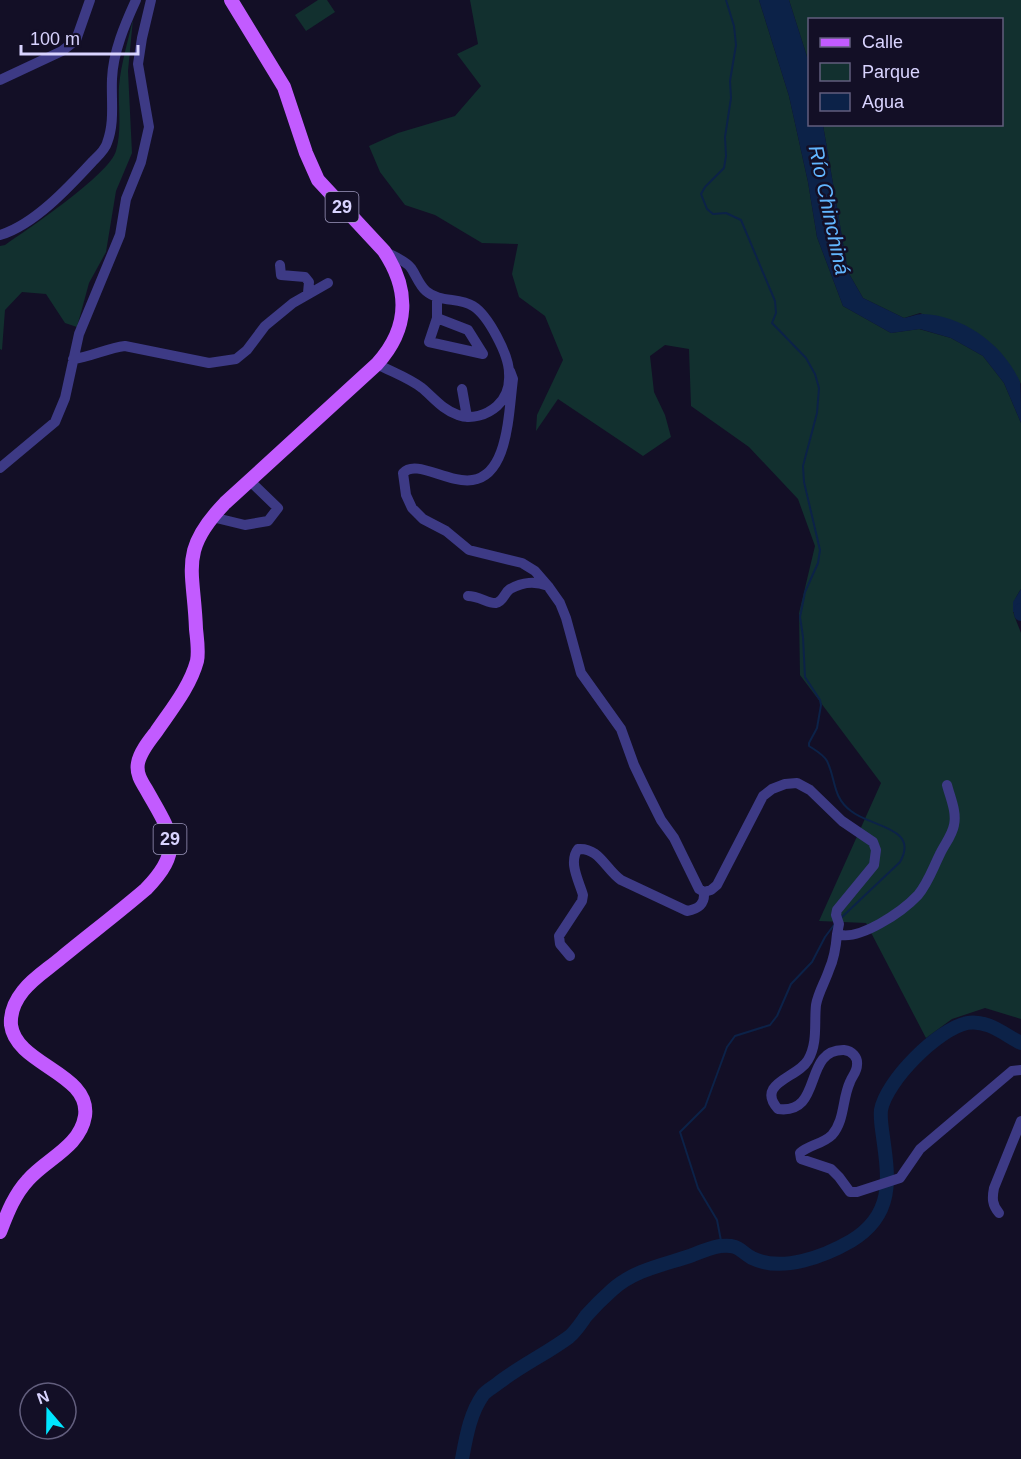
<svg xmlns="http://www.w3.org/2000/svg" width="1021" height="1459" viewBox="0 0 1021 1459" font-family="Arial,sans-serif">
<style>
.green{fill:#12302f}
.water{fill:#0c2248}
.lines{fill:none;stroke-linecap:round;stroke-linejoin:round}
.stream{stroke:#0c2248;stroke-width:2}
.river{stroke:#0c2248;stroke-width:14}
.minor{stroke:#3d3a85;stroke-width:10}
.major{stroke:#c25bff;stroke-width:14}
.labels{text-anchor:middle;stroke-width:5;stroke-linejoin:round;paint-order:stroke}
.shield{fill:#130f26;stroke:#9e99be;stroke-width:1.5}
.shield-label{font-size:18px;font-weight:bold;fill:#d9d4ff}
.water-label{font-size:21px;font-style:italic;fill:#62b6ff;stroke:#130f26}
</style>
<rect width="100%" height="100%" fill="#130f26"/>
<path class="green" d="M318,0h9l8,12 -29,19 -11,-16z
M470,0h289l30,96 19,86 9,55 26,69 48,27 28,-4 32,9 32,18 21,27 17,40v166c-13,20 -8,22 0,44v386l-36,-11 -33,11 -26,19 -60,-115 -47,-2 62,-138 -81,-108 -1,-62 16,-67 -17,-47 -49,-52 -58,-41 -2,-57 -24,-4 -15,11 4,36 11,23 6,22 -28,19 -85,-57 -22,32 1,-16 26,-55 -18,-44 -26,-19 -7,-23 6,-30 -36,-1 -47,-28 -30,-10 -25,-33 -11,-26 29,-13 57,-17 26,-30 -24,-32 21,-10z
M789,0h232v384l-15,-24 -18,-19 -68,-28 -16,5 -41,-20 -15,-26 -25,-147 179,-1v-104h-192l-1,43z
M133,19l-5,52 4,82 -16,38 -10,61 -17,31 -12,44 -12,-4 -19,-29 -24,-2 -17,18 -3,40 -2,-1v-103l5,-1c23,-16 104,-70 111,-94 6,-21 2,-44 3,-65 2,-22 9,-45 14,-67z"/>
<path class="water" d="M759,0h30l20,63 1,61 13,1 25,147 15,26 41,20c6,-1 12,-4 18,-4 41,1 82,31 98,68 1,11 1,30 1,41l-17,-40 -21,-27 -32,-18 -31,-9 -29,4 -48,-27 -26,-69 -9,-55 -19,-86z
M1021,589v23h-8v-10z"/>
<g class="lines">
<path class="stream" d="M726,0l8,26 2,19 -6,36 1,17 -6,39 1,19 -2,12 -19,19 -4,7 6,15 6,5 13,-1 15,7 34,81 1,12 -4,10 34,35 9,16 4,14 -2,25 -14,53 1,16 16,68 -2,13 -13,29 -5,25 3,20 2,40 15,23 1,5 -4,23 -8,15v3c6,4 14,8 18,15 9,18 5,36 24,50 19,16 69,16 49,51l-58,55
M722,1246l-5,-26 -19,-32 -18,-56 25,-25 22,-60 8,-11 35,-11 7,-9 14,-32 21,-22 13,-25 9,-12"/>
<path class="river" d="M1021,610v4
M462,1459c4,-21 8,-46 21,-64 3,-4 10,-8 14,-11 23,-18 49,-30 72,-47 7,-6 12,-14 17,-21 8,-9 17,-18 26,-26 22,-20 51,-25 78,-34 10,-4 19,-8 30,-10 20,-2 19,5 32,12 30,15 73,-2 99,-17 43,-26 38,-61 32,-104 -1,-8 -3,-18 -2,-27 5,-29 57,-81 86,-87 20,-4 38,12 54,20"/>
<path class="minor" d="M0,80l62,-29 14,-11 14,-40
M0,235c34,-10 69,-48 93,-74 5,-5 12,-11 14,-18 8,-21 4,-42 5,-64 1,-27 13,-55 24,-79
M280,265l1,10 24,2 4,5 -1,11
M437,298v20l-8,24 54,12
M437,318l31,12 15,24
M73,359c18,-2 34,-11 52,-13l84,17 27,-4 11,-9 18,-24 28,-23 35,-20
M377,364c15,8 32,14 45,24 12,10 21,22 36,27 13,5 29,0 39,-9 9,-8 13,-20 12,-33 0,-18 -21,-58 -36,-67 -14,-9 -33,-3 -47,-15 -7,-6 -10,-16 -15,-23 -6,-8 -19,-12 -27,-17
M510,371l3,8c-3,24 -4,51 -12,73 -23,62 -79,0 -98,21l3,22 6,13 11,11 23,12 23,19 53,13 13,8 13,15 12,17 6,15 15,55 40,56 13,36 11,23 16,32 13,18 25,51 5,3 7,-2 6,-5 46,-89 9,-7 13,-5 12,-1 13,7 32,31 31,21 3,8 -2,15 -37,45 -1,5 3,9 -2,10c22,8 66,-23 81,-39 10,-12 15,-27 22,-41 4,-9 12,-18 14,-29 3,-13 -4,-28 -7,-40
M462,389l5,28
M0,468l55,-46 10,-24 14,-64 41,-99 6,-36 15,-37 8,-35 -11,-63 4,-26 9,-38
M212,517l33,8 23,-4 10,-13 -28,-27
M468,596c11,0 21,8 28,7 8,-2 8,-10 14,-14 12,-7 26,-8 38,-3
M837,934c-1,13 -3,25 -8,36 -4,12 -11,23 -13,35 -2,18 2,38 -8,55 -10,18 -53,23 -30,49 46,6 24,-60 66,-59 8,1 14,7 13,15 0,7 -5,11 -7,17 -8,17 -5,38 -18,53 -9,9 -23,10 -32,18l1,6 30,10 8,8 11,15h7l43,-14 20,-29 92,-78 9,-1
M570,956l-10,-12 -1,-8 23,-35 1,-6c-4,-14 -15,-33 -5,-46 21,-2 28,21 43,31l66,31c12,-2 18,-7 17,-19
M999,1213c-7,-8 -7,-15 -5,-25l27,-67"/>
<path class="major" d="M0,1232c7,-18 14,-37 28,-52 18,-21 52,-33 57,-64 6,-43 -69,-51 -74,-91 -1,-13 4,-24 12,-34 10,-13 25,-22 38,-33 28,-23 57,-45 85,-69 40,-41 24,-57 0,-100 -5,-8 -10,-16 -8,-26 2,-11 11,-22 18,-31 15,-22 34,-45 41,-71 2,-10 0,-22 -1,-32 -2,-60 -18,-77 29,-126l152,-139c32,-35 33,-74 7,-113l-66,-71 -12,-27 -22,-66 -53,-87"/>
</g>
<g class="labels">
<g class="shield">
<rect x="325.5" y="192" width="33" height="30" rx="4.5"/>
<rect x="153.5" y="824" width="33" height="30" rx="4.5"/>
</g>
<g class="shield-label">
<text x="342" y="213">29</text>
<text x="170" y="845">29</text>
</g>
<g class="water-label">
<text transform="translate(829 210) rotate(78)" y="7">Río Chinchiná</text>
</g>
</g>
<rect x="808" y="18" width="195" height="108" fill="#130f26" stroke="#625e7d" stroke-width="1.5"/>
<rect x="820" y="38" width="30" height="9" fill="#c25bff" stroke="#625e7d" stroke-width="1.5"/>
<text x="862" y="48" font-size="18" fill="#d9d4ff">Calle</text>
<rect x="820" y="63" width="30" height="18" fill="#12302f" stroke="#625e7d" stroke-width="1.5"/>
<text x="862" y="78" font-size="18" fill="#d9d4ff">Parque</text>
<rect x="820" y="93" width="30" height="18" fill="#0c2248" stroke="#625e7d" stroke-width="1.5"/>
<text x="862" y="108" font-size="18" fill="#d9d4ff">Agua</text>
<g transform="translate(48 1411) rotate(340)"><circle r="28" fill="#130f26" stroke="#625e7d" stroke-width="1.5"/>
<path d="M0-4.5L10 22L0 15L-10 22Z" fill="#00e5ff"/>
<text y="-9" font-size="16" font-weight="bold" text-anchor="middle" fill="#d9d4ff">N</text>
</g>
<path d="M21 45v9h117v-9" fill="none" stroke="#d9d4ff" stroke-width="3"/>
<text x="30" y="45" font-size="18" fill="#d9d4ff" stroke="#130f26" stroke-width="4.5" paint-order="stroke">100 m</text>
</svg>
